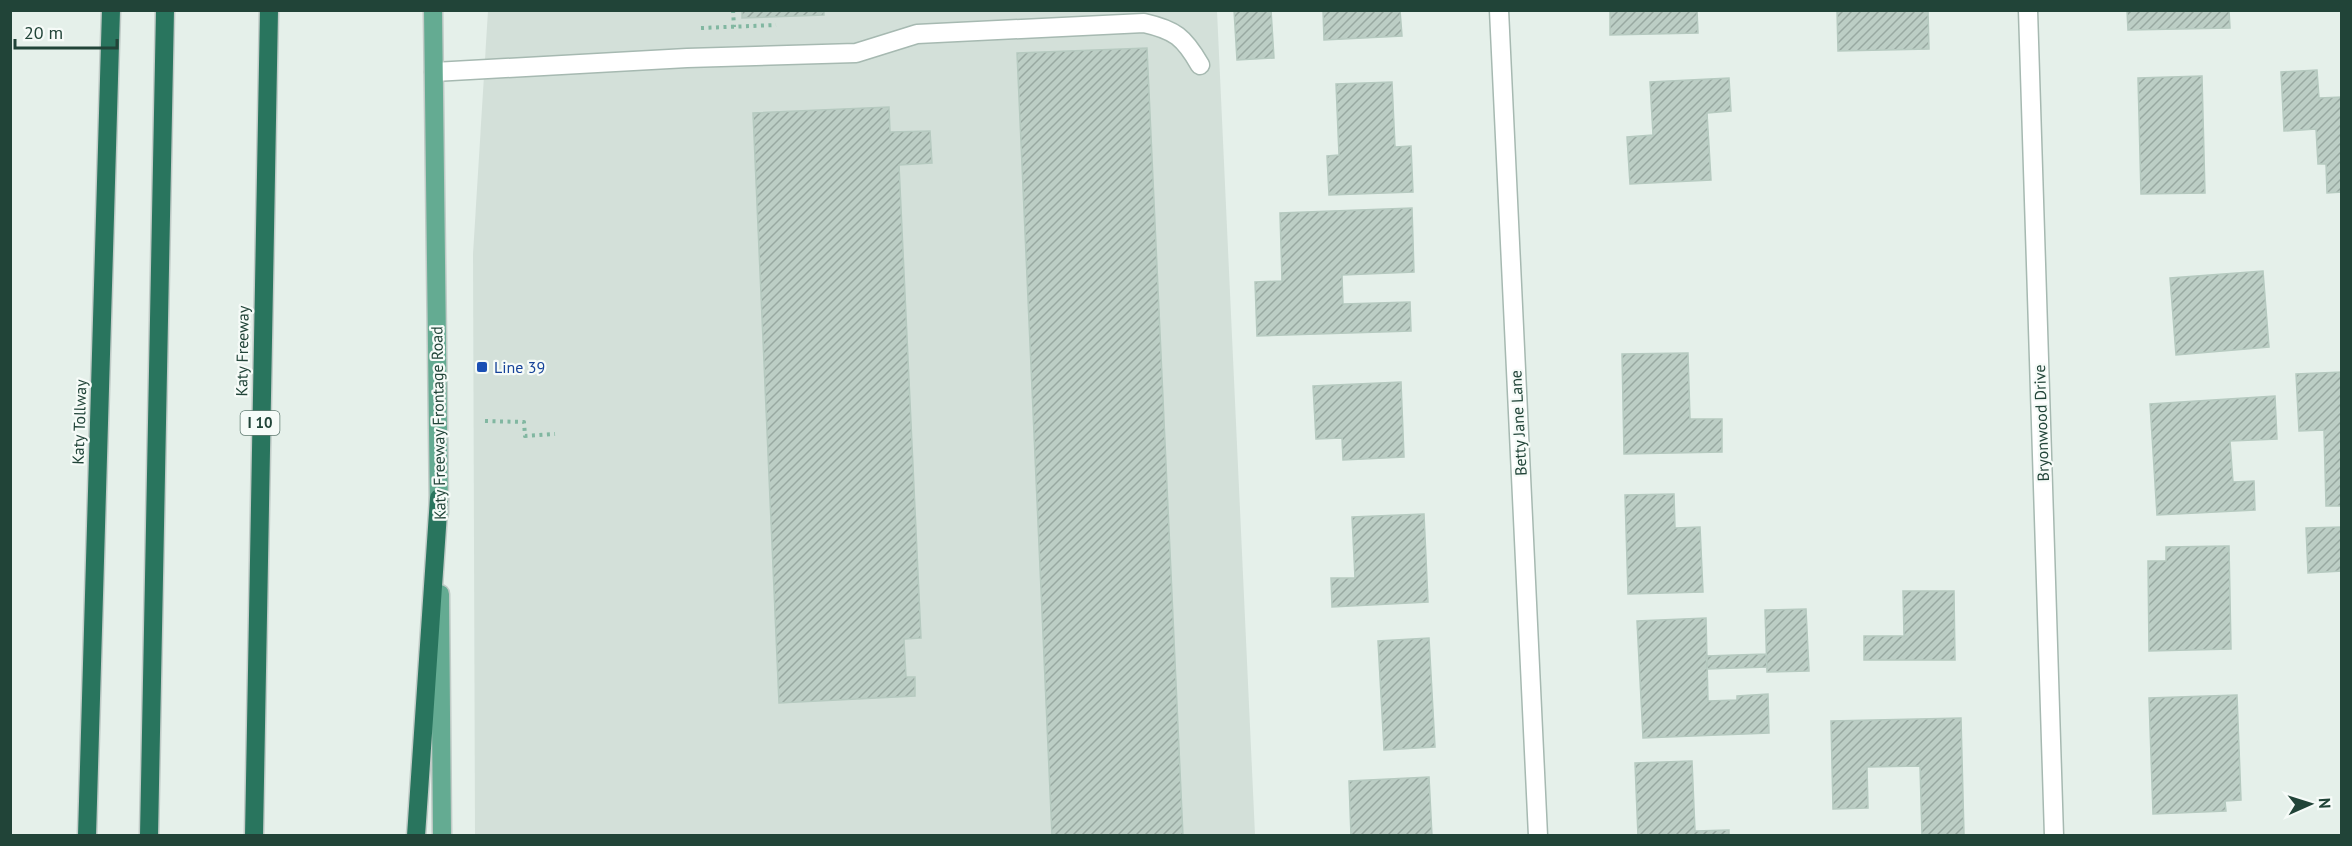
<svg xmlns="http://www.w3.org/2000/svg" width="2352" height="846" viewBox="0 0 2352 846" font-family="'PT Sans',sans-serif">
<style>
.built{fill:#d3e0d9}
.building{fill:url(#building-hatch);stroke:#b6cac0;stroke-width:1.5}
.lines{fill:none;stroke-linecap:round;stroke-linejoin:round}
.minor-casing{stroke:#a6b9b1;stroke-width:21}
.major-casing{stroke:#c1cbc7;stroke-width:21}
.highway-casing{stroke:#c1cbc7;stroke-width:21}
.path{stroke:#81b7a1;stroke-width:4;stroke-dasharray:3 4.5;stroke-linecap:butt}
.minor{stroke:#fff;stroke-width:18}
.major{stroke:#64ab92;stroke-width:18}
.highway{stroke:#29755e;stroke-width:18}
.transit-dot{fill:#1a4fb4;stroke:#f6fbf8;stroke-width:2}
.labels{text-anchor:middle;stroke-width:4.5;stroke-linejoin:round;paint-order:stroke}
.shield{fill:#f6fbf8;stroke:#617b72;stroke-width:1.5}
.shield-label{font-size:15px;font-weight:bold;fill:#214438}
.street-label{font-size:16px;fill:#214438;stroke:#f6fbf8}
.transit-label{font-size:16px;fill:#164399;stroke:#f6fbf8;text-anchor:start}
</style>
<defs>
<pattern id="building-hatch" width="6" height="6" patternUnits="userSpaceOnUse" patternTransform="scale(1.5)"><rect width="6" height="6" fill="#bccec5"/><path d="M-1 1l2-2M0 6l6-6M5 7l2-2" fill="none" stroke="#98a9a1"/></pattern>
</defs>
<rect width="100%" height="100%" fill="#e5f0ea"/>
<path class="built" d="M488,11h729l38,824h-780l-2,-581z"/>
<path class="building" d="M742,10h82v5l-82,3z
M1234,10h37l3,48 -37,2z
M1323,10h77l2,26 -78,4z
M1610,10h87l1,23 -88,2z
M1837,10h91l1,39 -91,2z
M2127,10h102l1,18 -102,2z
M1147,48l36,788h-131l-35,-783z
M2317,70l2,28 23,-1v95l-15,1 -1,-29h-8l-2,-35 -32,2 -3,-59z
M2202,76l3,117 -64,1 -3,-116z
M1729,78l2,33 -24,2 4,67 -81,4 -3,-47 26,-2 -3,-53z
M1392,82l3,65 16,-1 2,46 -84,3 -2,-39 12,-1 -3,-71z
M889,107l1,25 40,-1 2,32 -33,2 22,473 -17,1 2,38h9v19l-136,7 -26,-590z
M1412,208l2,64 -72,3 1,29 67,-2 1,29 -154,5 -2,-54 27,-1 -2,-68z
M2263,271l6,76 -93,8 -6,-77z
M1688,353l2,66h32v33l-98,2 -2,-100z
M2342,372v134h-16l-2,-76 -25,1 -3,-57z
M1401,382l3,75 -61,3 -1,-22 -26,1 -3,-53z
M2275,396l2,43 -47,2 3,41 21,-1 1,29 -98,5 -7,-111z
M1674,494l1,34 25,-1 3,65 -75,2 -3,-99z
M1424,514l4,88 -96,5 -1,-29h24l-3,-61z
M2342,527v44l-34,2 -2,-45z
M2229,546l2,103 -82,2 -1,-90h18v-14z
M1903,591h51l1,69h-91v-24h40z
M1806,609l3,62 -42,1 -2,-62z
M1706,618l2,83 29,-1v-4l31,-2 1,39 -126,5 -6,-117z
M1429,638l6,109 -51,3 -6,-109z
M1766,654l1,13 -60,2 -1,-13z
M2237,695l4,105 -16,1 1,10 -73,3 -4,-116z
M1961,718l3,117 -42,1 -2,-70 -53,1 1,41 -35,1 -2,-88z
M1692,761l3,70 34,-1v6h-91l-3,-73z
M1429,777l3,59h-81l-2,-55z"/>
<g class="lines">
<g class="minor-casing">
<path id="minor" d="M1499,10l39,826
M2028,10l26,826
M434,72l253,-14 169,-5 61,-19 227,-11c31,7 40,14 56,42"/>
</g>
<g class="major-casing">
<path id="major" d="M433,10l6,503
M440,594l2,242"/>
</g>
<g class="highway-casing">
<path id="highway" d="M87,836l24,-826
M149,836l16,-826
M254,836l15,-826
M416,836l23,-338"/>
</g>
<path class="path" d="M733,10l1,17
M830,10v1
M701,28l75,-3
M485,421l39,1 1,14 30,-2"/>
<use href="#minor" class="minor"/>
<use href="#major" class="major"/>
<use href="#highway" class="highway"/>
</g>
<rect class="transit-dot" x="476" y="361" width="12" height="12" rx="3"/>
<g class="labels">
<rect class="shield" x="240.5" y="411" width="39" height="24" rx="4.5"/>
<g class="shield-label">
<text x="260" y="428">I 10</text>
</g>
<g class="street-label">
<text transform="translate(242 351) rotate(-89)" y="6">Katy Freeway</text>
<text transform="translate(79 422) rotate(-88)" y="6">Katy Tollway</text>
<text transform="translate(438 423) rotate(-91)" y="6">Katy Freeway Frontage Road</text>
<text transform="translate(1518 423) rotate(-93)" y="6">Betty Jane Lane</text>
<text transform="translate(2041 423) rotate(-92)" y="6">Bryonwood Drive</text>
</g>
<g class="transit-label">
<text x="494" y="373">Line 39</text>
</g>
</g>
<rect width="2352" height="846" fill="none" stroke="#214438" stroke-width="24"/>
<g transform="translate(2310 804) rotate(87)" stroke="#f6fbf8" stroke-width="4.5" paint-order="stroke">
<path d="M0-4.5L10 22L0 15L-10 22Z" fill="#214438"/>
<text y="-9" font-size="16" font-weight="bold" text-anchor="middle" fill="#214438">N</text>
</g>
<path d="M15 39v9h102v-9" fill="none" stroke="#214438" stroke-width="3"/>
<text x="24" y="39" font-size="18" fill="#214438" stroke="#f6fbf8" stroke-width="4.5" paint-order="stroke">20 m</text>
</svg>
